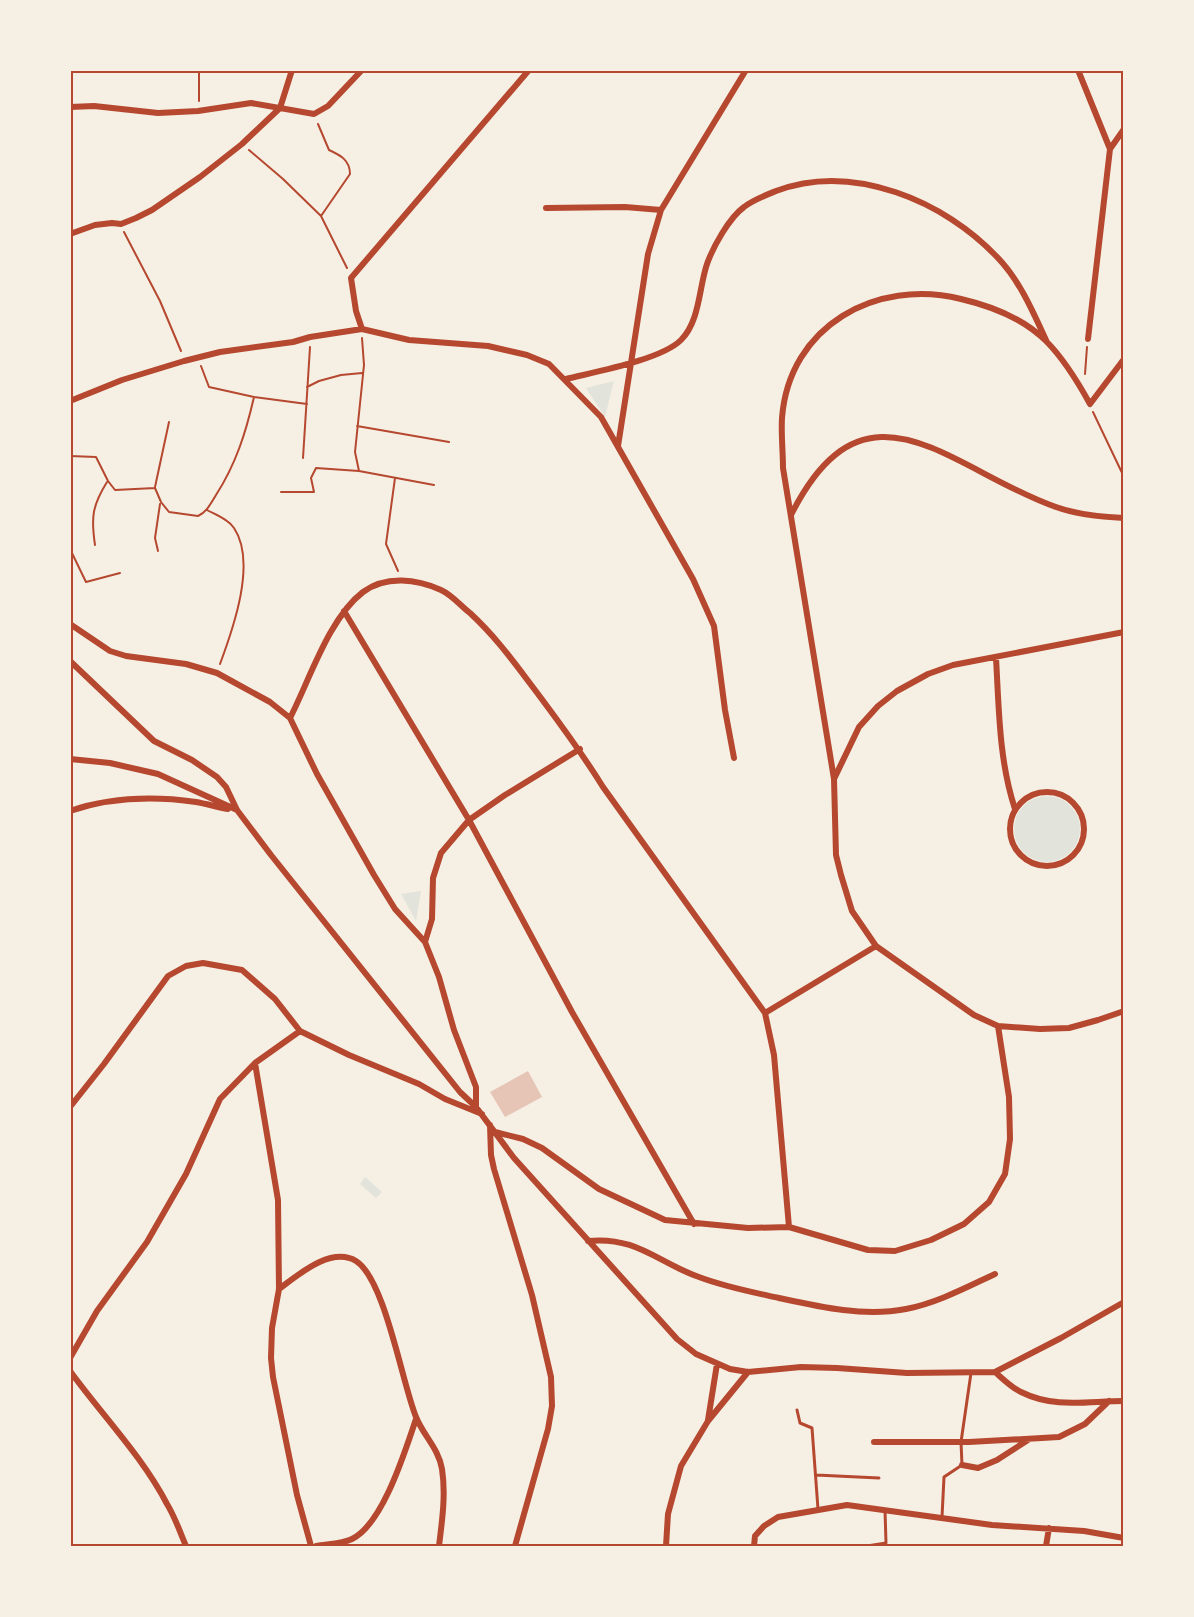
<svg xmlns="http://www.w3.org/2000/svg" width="1194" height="1617" viewBox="0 0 1194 1617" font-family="Quicksand,sans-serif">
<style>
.green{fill:#e2e4dc}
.building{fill:#e6c5b7}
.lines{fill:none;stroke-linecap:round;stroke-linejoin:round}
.path{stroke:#b5482f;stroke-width:2}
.service{stroke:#b5482f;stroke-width:3}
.minor{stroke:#b5482f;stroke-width:6}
.neatline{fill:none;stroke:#b5482f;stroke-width:2}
</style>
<rect width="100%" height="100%" fill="#f6efe4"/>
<path class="green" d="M614,381l-9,36 -19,-29z
M1014 829a33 33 0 1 1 66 0a33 33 0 1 1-66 0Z
M421,891l-5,30 -15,-27z
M365,1177l17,15 -6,6 -16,-14z"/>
<path class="building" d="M528,1071l14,26 -37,20 -15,-25z"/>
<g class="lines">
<path class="path" d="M199,101v-31
M318,124l11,26c11,5 21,10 21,24l-29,42
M249,150l34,29 38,37 26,52
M124,232l36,69 21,50
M201,366l8,21 45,10 53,7
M1085,374l2,-27
M307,387l12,-6 22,-6 21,-2
M1093,412l31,65
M357,426l92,16
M70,456l26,1 12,24 7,9 40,-2 6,14 8,10 29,4c9,-4 13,-13 18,-21 20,-31 30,-63 38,-98
M303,458l7,-111
M359,471l75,14
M395,478l-9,66 12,27
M155,487l14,-65
M281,492h33l-3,-14 5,-10 43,3 -4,-19 9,-87 -2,-27
M207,510c9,5 21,9 27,18 23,34 -1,101 -14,136
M95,545c-4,-27 -3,-39 12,-63
M70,549l16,33 34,-9
M158,551l-3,-13 5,-34"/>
<path class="service" d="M797,1410l3,13 12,5 6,81
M816,1475l63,3
M942,1517l2,-40 18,-12 -1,-23 10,-69
M867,1546l19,-3 -1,-33"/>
<path class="minor" d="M1078,70l32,79 -22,190
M70,107l24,-1 64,7 40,-2 53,-8 63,11 14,-8 34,-36
M1110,149l14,-20
M546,208l79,-1 36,3
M70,234l25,-9 17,-2 9,1 15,-6 16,-8 48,-33 42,-33 38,-36 12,-38
M362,329l-6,-18 -5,-33 178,-208
M566,379c28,-7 95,-19 115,-39 19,-19 18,-53 26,-76 6,-17 22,-46 37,-57 9,-7 22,-12 32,-16 77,-29 169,10 222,67 22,23 35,54 48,82
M70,401l52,-21 62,-19 36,-9 73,-10 17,-5 52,-8 47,11 79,6 39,9 22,9 52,53 92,162 21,47 11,84 9,48
M618,446l30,-192 13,-44 85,-140
M791,515c75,-150 161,-44 265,-8 22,8 44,10 68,11
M344,611l125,209 103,192 122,212
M70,624l40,27 16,5 60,8 31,9 53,29 20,16 27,56 57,101 21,34 30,33 14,35 15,53 22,57v20
M1124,632l-171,33 -25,9 -31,17 -19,15 -19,21 -25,52 2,76 5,20 11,36 24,35 98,69 24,11 42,3 29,-1 29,-8 26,-9
M996,658c3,51 3,103 19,151
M70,661l84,80 38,19 25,17 9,10 11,23 34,45 189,237 16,15 38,51 163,181 19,15 34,15 18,3 53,-5 36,1 70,5 88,-1 66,-34 63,-36
M290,718c20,-39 39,-100 73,-126 23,-17 54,-13 78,-2 11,5 20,16 29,23 26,24 43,48 65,77 24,32 47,63 68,97l162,226 9,42 15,172
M70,759l40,4 48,11 79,36
M834,779l-51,-311c0,-16 -2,-34 -1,-50 7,-92 94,-140 179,-119 30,7 62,19 85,42 16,16 33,43 44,63l34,-45
M1010 829a37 37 0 1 1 74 0a37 37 0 1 1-74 0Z
M70,811c41,-14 83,-15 126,-9 11,2 21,5 32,7
M425,942l7,-23 1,-41 8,-25 28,-33 36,-25 75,-46
M765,1013l111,-67
M255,1063l23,137 1,89 -7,39 -1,30 2,19 24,118 14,51
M70,1107l34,-43 64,-88 18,-10 17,-3 39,7 33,29 25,32 49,24 70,29 26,15 37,15
M490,1125l1,30 3,14 38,126 19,82 1,29 -4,23 -33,117
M495,1132l28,7 19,9 57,41 66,31 83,8 41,-1 79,23 27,1 36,-11 33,-16 25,-22 16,-28 5,-35 -1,-42 -11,-71
M588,1241c49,-5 70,22 111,36 26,10 53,15 80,21 41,9 85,19 127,11 31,-6 61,-22 89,-35
M279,1289c19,-14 52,-43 77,-28 29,18 46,122 60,156 7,18 23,32 26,52 4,26 0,52 -3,77
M70,1358l27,-47 50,-69 39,-68 34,-75 35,-36 45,-32
M70,1371c32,44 72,85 97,133 8,13 13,28 19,42
M995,1372c8,7 17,16 26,20 34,17 67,9 103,9
M708,1420l9,-56
M874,1442h95l90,-5 26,-13 24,-23
M962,1465l16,3 19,-8 31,-20
M316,1546c11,-2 26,-2 36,-7 31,-15 53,-88 64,-120
M666,1546l2,-32 13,-48 27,-45 40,-49
M754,1546l1,-10 9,-10 14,-9 69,-12 145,20 92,6 40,7
M1046,1546l3,-18"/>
</g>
<rect width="1194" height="1617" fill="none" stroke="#f6efe4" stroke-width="144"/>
<rect x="72" y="72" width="1050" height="1473" class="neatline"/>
</svg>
